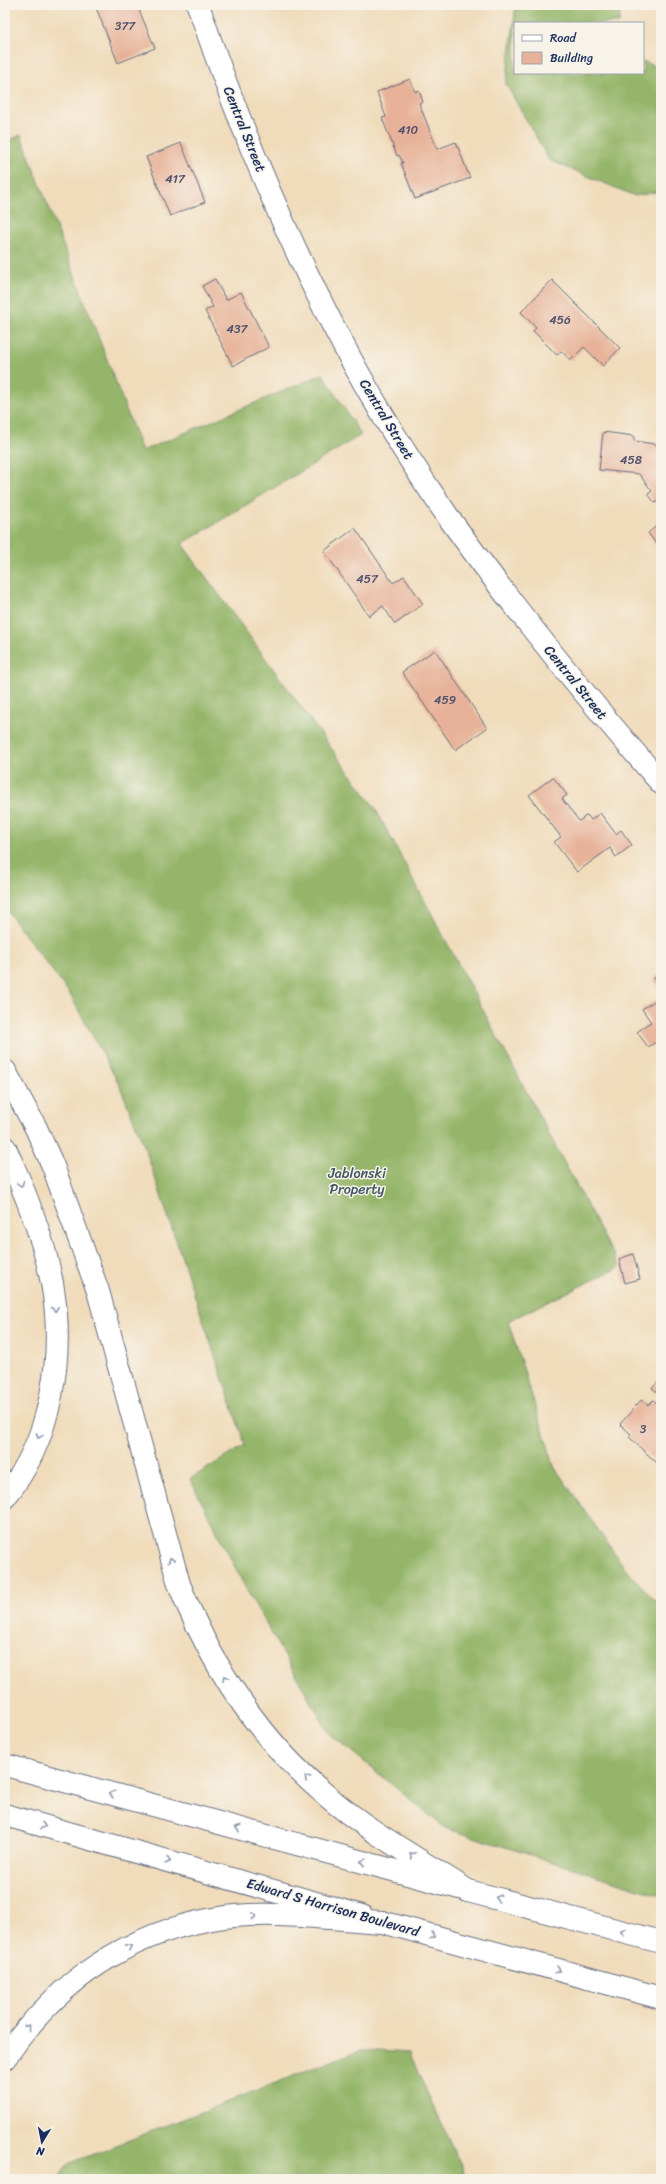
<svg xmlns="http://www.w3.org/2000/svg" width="666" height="2184" viewBox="0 0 666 2184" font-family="Sriracha,sans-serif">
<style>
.forest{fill:#95b66a;stroke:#587264}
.building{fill:#e7b299}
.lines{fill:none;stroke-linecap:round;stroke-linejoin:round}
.secondary-casing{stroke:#666c7f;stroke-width:24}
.primary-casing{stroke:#666c7f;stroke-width:24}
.highway-casing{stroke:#666c7f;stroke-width:24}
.secondary{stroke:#fff;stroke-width:22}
.primary{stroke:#fff;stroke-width:22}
.highway{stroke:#fff;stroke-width:22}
.oneway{stroke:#8d97ae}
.labels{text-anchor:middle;stroke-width:3;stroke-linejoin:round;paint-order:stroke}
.number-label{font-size:12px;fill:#4e506d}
.street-label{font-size:14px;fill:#1b2f5e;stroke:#f7f3e8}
.park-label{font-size:14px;fill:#435865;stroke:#f7f3e8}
</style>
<rect width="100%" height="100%" fill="#f7f3e8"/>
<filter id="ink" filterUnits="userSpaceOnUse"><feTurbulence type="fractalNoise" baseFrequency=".025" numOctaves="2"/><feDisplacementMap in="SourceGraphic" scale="8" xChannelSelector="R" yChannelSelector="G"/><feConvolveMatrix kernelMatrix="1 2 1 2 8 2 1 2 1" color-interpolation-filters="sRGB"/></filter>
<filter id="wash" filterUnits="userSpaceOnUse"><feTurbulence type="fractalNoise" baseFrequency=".012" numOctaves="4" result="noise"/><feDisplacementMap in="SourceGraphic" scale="16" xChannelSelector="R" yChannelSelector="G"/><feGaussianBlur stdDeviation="0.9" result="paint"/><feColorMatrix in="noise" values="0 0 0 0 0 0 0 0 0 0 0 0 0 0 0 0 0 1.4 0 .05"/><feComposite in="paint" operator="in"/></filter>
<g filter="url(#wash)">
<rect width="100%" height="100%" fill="#f0dcbb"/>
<path class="forest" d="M516,5h105l-2,18h-104v50h128v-12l18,8v122l-26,5 -86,-36 -43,-76z
M21,135l121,316 181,-77 38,61 -179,109 193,264 245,459 -112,54 47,147 69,99 37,40v289l-216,-68 -116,-95 -83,-144 -56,-110 55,-34 -100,-297 -26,-64 -50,-91 -64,-85v-766z
M360,2050l49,3 58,126h-409l10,-15z"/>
<g id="blocks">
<path class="building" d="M95,5h42l18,43 -37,15z
M410,79l5,13 4,-2 4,12 -4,1 18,46 19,-7 14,36 -55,21 -14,-36h2l-4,-8 -2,1 -15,-38 4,-1 -9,-25z
M181,143l24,59 -35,14 -24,-59z
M215,279l11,21 15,-8 28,55 -36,19 -28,-55 8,-4 -11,-21z
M552,280l68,68 -17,18 -19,-19 -13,13 -10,-9 -4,4 -24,-24 3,-3 -15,-16z
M603,432l31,4v5l21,3 6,5v52l-1,-1 -5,3 -7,-9 4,-3 -13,-17 -40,-4z
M661,522v28l-13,-17z
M355,528l38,55 11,-7 19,28 -28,20 -12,-18 -14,10 -45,-65z
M435,650l52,78 -32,22 -53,-78z
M553,777l14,18 -5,4 17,22 8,-6 4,5 9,-7 16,21 5,-4 11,15 -16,12 -6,-9 -33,24 -23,-30 7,-5 -32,-42z
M661,973v17l-8,-11z
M659,998l2,3v38l-13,8 -11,-15 14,-10 -9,-13z
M633,1254l7,25 -15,4 -6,-24z
M661,1379v17l-9,-8z
M641,1400l7,5 5,-5 6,5 2,-2v56l-4,4 -28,-26 2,-3 -11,-10z"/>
</g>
</g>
<g filter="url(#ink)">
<use href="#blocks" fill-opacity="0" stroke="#666c7f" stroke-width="1"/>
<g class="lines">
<g class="secondary-casing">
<path id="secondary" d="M198,5c61,179 142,358 251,513 66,92 138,180 212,265
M468,1891l193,51
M382,1922l279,76"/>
</g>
<g class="primary-casing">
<path id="primary" d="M5,1765l454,123
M5,1815l357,101"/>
</g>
<g class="highway-casing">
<path id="highway" d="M5,1071l31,57 17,38 45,125 81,293c32,81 81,156 148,212 43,37 94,64 141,95
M5,1148c20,43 38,88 47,135 13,71 0,157 -47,214
M5,2058c51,-75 122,-125 213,-140 53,-8 110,1 164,4"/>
</g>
<use href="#secondary" class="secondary"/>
<use href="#primary" class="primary"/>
<use href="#highway" class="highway"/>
</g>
<defs><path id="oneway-chevron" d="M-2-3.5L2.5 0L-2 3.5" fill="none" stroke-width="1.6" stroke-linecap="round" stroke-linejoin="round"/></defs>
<g class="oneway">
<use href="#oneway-chevron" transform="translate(21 1184) rotate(69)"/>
<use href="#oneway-chevron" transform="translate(55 1309) rotate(84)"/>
<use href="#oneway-chevron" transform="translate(39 1436) rotate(111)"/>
<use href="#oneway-chevron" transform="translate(171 1560) rotate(-107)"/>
<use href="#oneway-chevron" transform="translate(225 1678) rotate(-121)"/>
<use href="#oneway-chevron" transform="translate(307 1778) rotate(-137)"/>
<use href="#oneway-chevron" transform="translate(112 1794) rotate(-165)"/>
<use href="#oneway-chevron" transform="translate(43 1826) rotate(16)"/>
<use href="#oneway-chevron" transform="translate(238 1828) rotate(-165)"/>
<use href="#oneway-chevron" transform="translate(412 1855) rotate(-147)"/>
<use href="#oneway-chevron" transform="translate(168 1861) rotate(16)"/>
<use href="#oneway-chevron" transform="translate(363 1862) rotate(-165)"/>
<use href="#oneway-chevron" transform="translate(498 1898) rotate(-165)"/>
<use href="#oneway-chevron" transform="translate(254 1916) rotate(-3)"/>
<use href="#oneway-chevron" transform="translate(623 1932) rotate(-165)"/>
<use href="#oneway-chevron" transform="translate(433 1936) rotate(15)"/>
<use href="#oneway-chevron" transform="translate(129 1947) rotate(-27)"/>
<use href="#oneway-chevron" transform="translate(558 1970) rotate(15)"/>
<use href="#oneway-chevron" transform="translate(28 2027) rotate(-51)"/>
</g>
</g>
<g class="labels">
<g class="number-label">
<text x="125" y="30">377</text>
<text x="408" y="134">410</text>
<text x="175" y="183">417</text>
<text x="560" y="324">456</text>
<text x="237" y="333">437</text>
<text x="631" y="464">458</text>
<text x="367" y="583">457</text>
<text x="445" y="704">459</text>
<text x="643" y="1433">3</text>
</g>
<g class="street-label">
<text transform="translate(245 129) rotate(68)" y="5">Central Street</text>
<text transform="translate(387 419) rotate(59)" y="5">Central Street</text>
<text transform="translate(576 682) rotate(51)" y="5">Central Street</text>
<text transform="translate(333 1907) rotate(16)" y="5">Edward S Harrison Boulevard</text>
</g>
<g class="park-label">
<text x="357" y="1178">Jablonski<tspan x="357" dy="16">Property</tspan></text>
</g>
</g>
<rect width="666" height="2184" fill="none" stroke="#f7f3e8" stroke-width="20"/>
<rect x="514" y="22" width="130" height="52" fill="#f7f3e8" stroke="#9fa5b1"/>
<rect x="522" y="35" width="20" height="6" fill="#ffffff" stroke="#9fa5b1"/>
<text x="550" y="42" font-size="12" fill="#1b2f5e">Road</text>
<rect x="522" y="52" width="20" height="12" fill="#e7b299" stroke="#9fa5b1"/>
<text x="550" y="62" font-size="12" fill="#1b2f5e">Building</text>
<g transform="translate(42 2142) rotate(190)" stroke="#f7f3e8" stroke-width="3" paint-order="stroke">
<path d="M0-3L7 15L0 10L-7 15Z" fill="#1b2f5e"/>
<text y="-6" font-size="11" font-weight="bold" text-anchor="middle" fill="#1b2f5e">N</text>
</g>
</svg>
